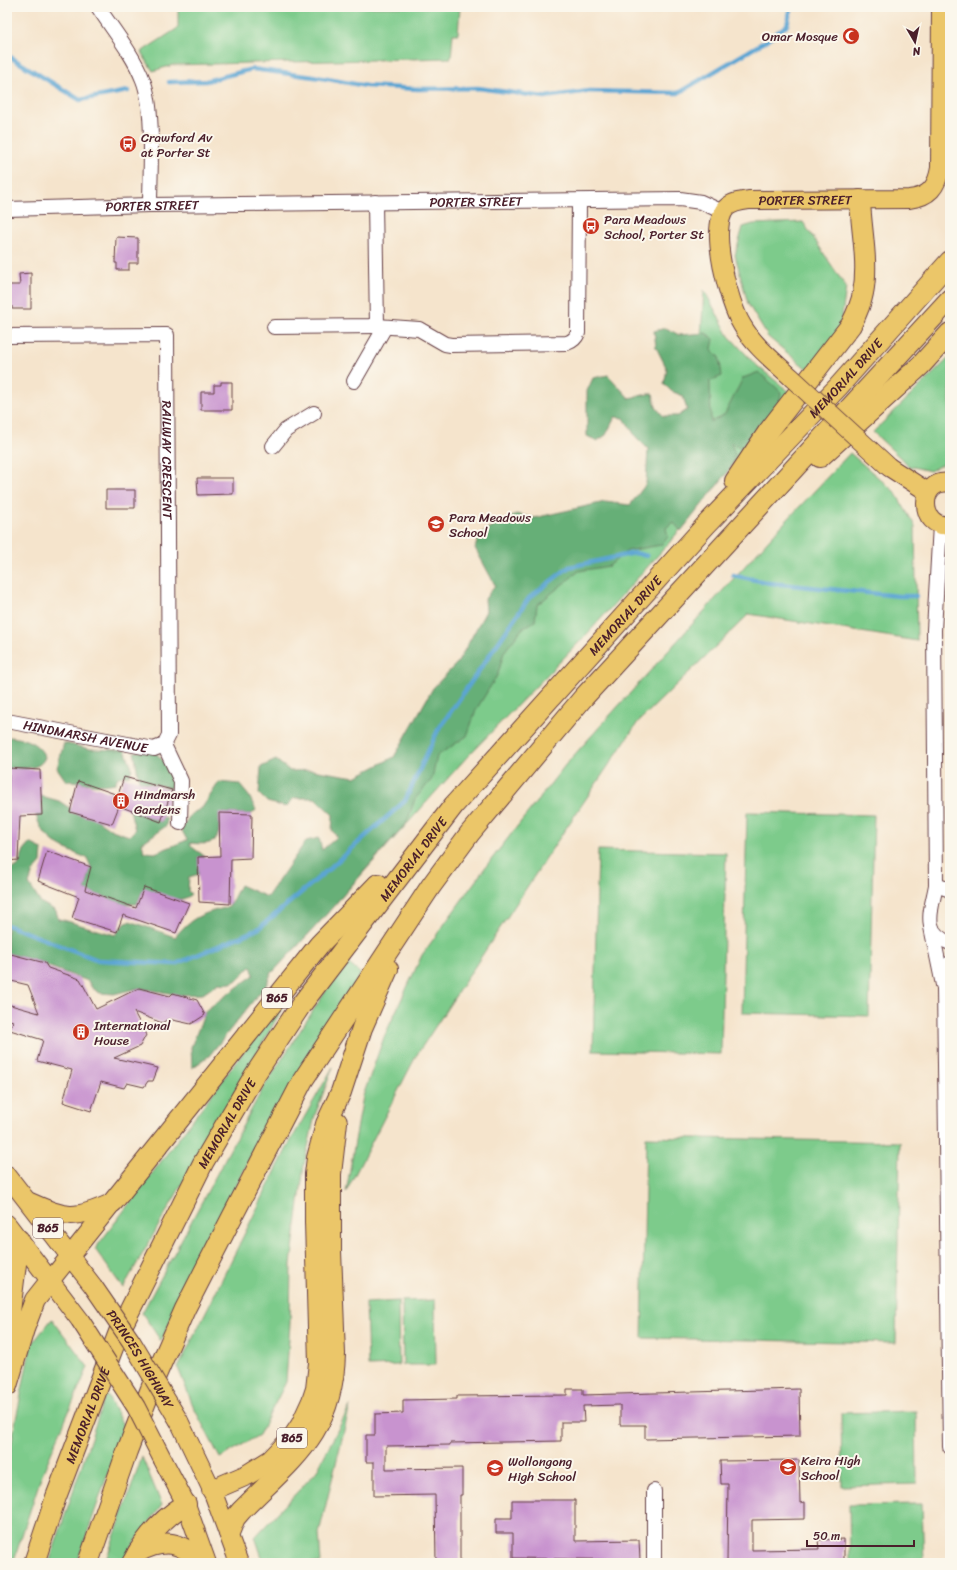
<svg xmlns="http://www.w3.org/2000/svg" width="957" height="1570" viewBox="0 0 957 1570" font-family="Sriracha,sans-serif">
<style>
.green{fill:#7dcb8b;stroke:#64755b}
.forest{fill:#66af77;stroke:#586751}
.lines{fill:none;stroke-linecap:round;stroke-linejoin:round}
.stream{stroke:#5ba5d3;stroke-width:4.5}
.building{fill:#c893cf}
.minor-casing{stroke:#643d43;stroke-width:16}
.major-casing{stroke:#643d43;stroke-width:20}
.highway-casing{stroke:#643d43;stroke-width:22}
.minor{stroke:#fff;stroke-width:14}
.major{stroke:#ebc669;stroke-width:18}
.highway{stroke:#ebc669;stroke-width:20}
.major-bridge-casing{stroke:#643d43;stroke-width:20;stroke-linecap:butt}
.major-bridge{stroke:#ebc669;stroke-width:18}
.labels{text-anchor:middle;stroke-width:4;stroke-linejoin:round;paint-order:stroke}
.shield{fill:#fbf7ec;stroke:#7f6065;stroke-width:1}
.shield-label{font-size:12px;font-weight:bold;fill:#4a1f2b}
.poi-label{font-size:13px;fill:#4a1f2b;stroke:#fbf7ec;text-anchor:start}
.street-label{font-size:13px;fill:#4a1f2b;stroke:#fbf7ec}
</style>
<rect width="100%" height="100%" fill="#fbf7ec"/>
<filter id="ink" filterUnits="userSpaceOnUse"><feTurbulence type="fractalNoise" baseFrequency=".025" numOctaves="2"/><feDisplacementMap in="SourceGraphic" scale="8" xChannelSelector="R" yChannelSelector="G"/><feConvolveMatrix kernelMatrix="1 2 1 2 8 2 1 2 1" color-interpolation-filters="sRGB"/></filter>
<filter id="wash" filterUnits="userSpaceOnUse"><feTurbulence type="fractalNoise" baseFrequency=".012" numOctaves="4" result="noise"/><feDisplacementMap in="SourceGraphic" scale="16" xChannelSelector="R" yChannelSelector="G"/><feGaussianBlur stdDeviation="0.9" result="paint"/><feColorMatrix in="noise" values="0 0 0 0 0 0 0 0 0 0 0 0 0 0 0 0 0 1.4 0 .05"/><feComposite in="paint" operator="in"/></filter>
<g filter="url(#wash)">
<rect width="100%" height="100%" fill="#f5e4cc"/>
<path class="green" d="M178,7h282l-2,27h-5l-2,24 -278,7 -20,6 -12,-19 37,-24z
M803,222l43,65 -6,44 -28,42 -44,-36 -20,-33 -13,-49 8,-28 10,-3z
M704,290l25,46 26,28 37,30 -123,149 -81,90 -121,124 -173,193 -6,-61 100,-98 140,-220 95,-25 71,-104z
M950,357v103l-20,11 -21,-5 -36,-34z
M850,453l45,39 20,34 2,115 -168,-27 -111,108 -84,124 -138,210 -70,136 17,-96 21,-59 38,-82 65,-90 79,-101 206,-228z
M747,812l127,3 -5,201 -127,-3z
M598,850l128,3 -5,201 -128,-3z
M345,961l16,13 -111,184 -89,183 -19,-28 120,-223z
M301,976l-178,312 -28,-39z
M333,1067l-18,48 -11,50 -13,99 -1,59 -4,59 -27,53 -39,23 -26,-50 -16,-40 111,-224z
M646,1137l254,5 -4,201 -254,-5z
M435,1300l1,65h-33l-1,-64z
M398,1301l1,64 -31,1 -2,-63z
M52,1319l36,48 -47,110 -28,86h-6v-91l8,-48 16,-79z
M106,1393l18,34 -47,136h-28z
M350,1406l-31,127 2,30h-57l-9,-26 61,-65z
M916,1411l1,73 -75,2 -1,-73z
M142,1457l20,48 -31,43 -6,15h-20z
M922,1504l2,59h-74l-1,-58z"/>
<path class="forest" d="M666,328l13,7 27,-2 8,6 -2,10 3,5 4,2 3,20 -12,5 1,41 14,-8 18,-36 16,-6 22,20 -2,18 -33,40 -15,-7 4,11 -4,14 -50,63 -8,-9 -7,6 2,9 -7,8 -34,6 -18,15 -30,5 -42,34 -2,16 -13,8 -18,23 -6,22 -22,36 -9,26 -30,20 -5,23 -17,20 -8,23 -89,102 -47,50 -5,11 -57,71 -17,12 -1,-21 15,-37 48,-35 -3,-9c-12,11 -14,20 -32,17l-16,11 -23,1 -41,-7 -25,6 -14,-1 -8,-5 -4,-7 -41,-15 -2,-3 -38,-10v-82l11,-5 6,-16 6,-7 12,6 -1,14 -8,9 -4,12 11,18 16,9 3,10 1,-2 55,16 8,-10 7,-4 45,16c17,-21 29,-24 54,-30l11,-22 27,12 39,-56 13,-3 3,12 15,-13 -5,-7 1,-15 -18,-17h-21l-8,9 -19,-5 -8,-8 2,-27 15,-7 14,11 22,-1 43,7 39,-20 39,-69 25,-26 28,-51 -1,-12 10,-14 -20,-37 4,-13 37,-21 18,4 71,-16 25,3 16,-21 2,-35 -12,-12 -12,-19 -9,-1 -9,18 -9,6 -10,-5v-45l6,-13 15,-3 21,23 24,-5 3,14 7,9h15l9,-6 -4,-14 -12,-5 -7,-7 3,-15 -11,-22 -2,-16z
M9,737c15,1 29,5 36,20 -5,15 -25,10 -38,12v-30z
M64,743l26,6 35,1 7,18 -2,7 -12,2 -3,6c-19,5 -30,-2 -49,-2l-9,-13z
M154,749l5,8 15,12 1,14 -3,5 -33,-7 -5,-29z
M219,782l20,2 10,12 7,14 -4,4 -33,-1c1,28 -1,33 -29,30 3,7 9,8 14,13l-6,1 1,17 -10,3 -1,14 3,3c-11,13 -34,-2 -47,-6l-7,16h-13l-39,-14 6,-23 -4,-9c-23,-9 -44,-17 -51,-43h6l-1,-19 18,5 12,8 -1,3 26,7 16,11 17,6 6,-6 -5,-20 31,12 2,-5 4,2 -1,7 -24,17 2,9 11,1 32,-13 -6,-11 10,-15 11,-6z"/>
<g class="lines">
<path class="stream" d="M7,55l73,45 48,-9
M169,82l37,-1 46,-12 70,9 44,8 52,3 60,-1 67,9 44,-6 89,2 88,-52 21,-16 4,-18
M733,575l37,8 129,13h17
M7,925l91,35 78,4 82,-35 65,-55 82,-73 33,-71 91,-132 40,-31 66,-14 12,3"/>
</g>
<g id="blocks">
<path class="building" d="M116,237l22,1v25h-9v7h-12v-7h-2z
M31,273v36h-19v-3h-5v-21h13l-1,-11z
M221,382h11v28h-31v-18h13v-7h7z
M197,478h36v16l-35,1z
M106,490h29v18h-29z
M9,768l31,2 2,45 -22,1 -2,44 -11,1z
M124,777l48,13 -11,32 -42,-16 -7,18 -42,-12 8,-31 40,14z
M219,813l33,1 -1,44 -20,1 -1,45 -31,-2 -1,-45 22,-1z
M47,851l44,16 -6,23 51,18 8,-21 45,16 -13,30 -53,-18 -6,17 -45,-14 7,-21 -41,-16z
M7,953l38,10 3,5 32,11 16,30 43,-21 31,8 3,-3 24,7 8,15 -14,9 -23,-5 -6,4 -28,-11 12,23 -6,11 -26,12 44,10 -5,13h-5l-4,6 -17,-4 -3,5 -23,-6 -10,29 -28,-9 9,-32 -35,-9 6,-21 -33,-10 3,-9 -6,-2v-15l32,9 -11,-28 -21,-5z
M567,1389h16v6l216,-6 1,47 -155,3v-14h-25v-20l-37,1 1,16h-23v19l-111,2v2l-64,1v23l76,-1v27h-2v68h-24l-1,-68 -61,1v-34h-8v-27h9v-21l28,-1v-13l54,-1v-3l110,-1z
M799,1460l1,43 5,-1v17l-53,1v30l67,-1 -1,-9 26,-1v24h-117l1,-79h-7l-1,-23z
M512,1500h63v41l64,-1 1,20 -127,-2v-25h-17v-15h16z"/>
</g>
</g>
<g filter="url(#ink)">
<use href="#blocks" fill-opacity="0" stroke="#643d43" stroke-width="1"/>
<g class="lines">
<g class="minor-casing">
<g id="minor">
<path d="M98,7c15,23 35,47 45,73 12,30 7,91 7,125"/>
<path id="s1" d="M7,209l143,-4 530,-6 21,3 22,10"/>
<path d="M377,326l42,3 26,15 6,1 116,-2c6,-2 9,-5 11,-10l1,-132"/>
<path d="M274,327l103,-1 -2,-124"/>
<path id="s2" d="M7,336l160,-1 2,400 -5,10"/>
<path d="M354,381l31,-54"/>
<path d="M273,446l13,-16 28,-17"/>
<path d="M940,525l-6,105 2,255c-4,24 -16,47 14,58"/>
<path id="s3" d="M7,721l147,28 10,-4"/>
<path d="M164,745l17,36 -1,42"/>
<path d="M936,885l14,5"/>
<path d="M931,927l12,58"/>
<path d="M950,963l-6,25 6,459"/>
<path d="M654,1491v72"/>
</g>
</g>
<g class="major-casing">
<g id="major">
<path id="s4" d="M792,378c-17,-16 -38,-32 -50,-53 -13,-21 -34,-97 -16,-117 6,-6 15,-7 23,-8l160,-1c20,-2 28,-12 31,-31l1,-161"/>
<path d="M889,467l39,25"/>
<path d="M950,483c-32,-6 -32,47 0,42"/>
<path d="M7,1175l86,111"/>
<path d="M30,1202c36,16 44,18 81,1"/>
<path d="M7,1224l73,96"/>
<path d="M50,1281l63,-79"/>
<path d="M179,1421l33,69 27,73"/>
<path d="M163,1460l23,44 21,59"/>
</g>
</g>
<g class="highway-casing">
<g id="highway">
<path d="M820,457l101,-92 29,-32"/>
<path d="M735,481l33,-49 83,-107c5,-10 10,-21 12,-32 6,-30 -2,-63 -3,-93"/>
<path d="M113,1202l206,-257 59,-61"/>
<path d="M7,1336l12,-96"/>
<path d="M7,1386l17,-57 11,-29 15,-19"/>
<path d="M212,1490l35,-15 24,-15 22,-23 8,-12 11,-24 4,-12 3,-26 -4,-141v-48l2,-16 9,-34 15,-32 21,-64 26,-59"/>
<path d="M229,1533l6,-15 6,-7c51,-52 92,-77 94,-157l-4,-103v-77l6,-52"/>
<path d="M138,1552c27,-14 43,-11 64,11"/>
<path id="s5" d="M34,1563l22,-66 63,-165 84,-169 51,-87 47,-71 153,-200 252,-280 132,-138 112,-126"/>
<path d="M88,1563l39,-112 30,-78 28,-64 44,-86 74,-143 128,-194 39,-53 113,-135 367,-399"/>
<path d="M132,1563c13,-25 29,-44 54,-59"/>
</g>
</g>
<use href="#minor" class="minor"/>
<use href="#major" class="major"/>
<use href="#highway" class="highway"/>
<g class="major-bridge-casing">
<g id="major-bridge">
<path d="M792,378l97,89"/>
<path id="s6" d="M93,1286l38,55 48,80"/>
<path d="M80,1320l56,87 27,53"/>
</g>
</g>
<use href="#major-bridge" class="major-bridge"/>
</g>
</g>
<defs>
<g id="mosque-disc" transform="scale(0.9)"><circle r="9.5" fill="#c8321e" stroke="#fbf7ec"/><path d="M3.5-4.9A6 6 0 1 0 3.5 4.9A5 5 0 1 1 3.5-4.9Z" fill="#fff"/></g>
<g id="bus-disc" transform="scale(0.9)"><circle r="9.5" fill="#c8321e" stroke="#fbf7ec"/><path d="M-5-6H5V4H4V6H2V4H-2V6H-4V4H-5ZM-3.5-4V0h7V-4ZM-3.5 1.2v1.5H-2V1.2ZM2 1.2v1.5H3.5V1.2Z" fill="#fff"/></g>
<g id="school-disc" transform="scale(0.9)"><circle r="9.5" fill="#c8321e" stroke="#fbf7ec"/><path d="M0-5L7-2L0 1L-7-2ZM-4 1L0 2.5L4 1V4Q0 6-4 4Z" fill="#fff"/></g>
<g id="building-disc" transform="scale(0.9)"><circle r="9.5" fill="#c8321e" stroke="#fbf7ec"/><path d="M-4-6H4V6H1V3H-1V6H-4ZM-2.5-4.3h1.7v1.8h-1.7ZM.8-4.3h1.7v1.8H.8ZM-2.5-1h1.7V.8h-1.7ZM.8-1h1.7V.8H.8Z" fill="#fff"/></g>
</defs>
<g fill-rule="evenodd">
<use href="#mosque-disc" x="851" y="36"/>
<use href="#bus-disc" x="128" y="144"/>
<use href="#bus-disc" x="591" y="226"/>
<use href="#school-disc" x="436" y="524"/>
<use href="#building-disc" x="121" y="801"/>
<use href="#building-disc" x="81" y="1032"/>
<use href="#school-disc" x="788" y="1467"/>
<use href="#school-disc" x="495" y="1468"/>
</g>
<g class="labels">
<g class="shield">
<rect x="262" y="988" width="30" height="20" rx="3"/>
<rect x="33" y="1218" width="30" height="20" rx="3"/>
<rect x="277" y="1428" width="30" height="20" rx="3"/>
</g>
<g class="shield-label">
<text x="277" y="1002">B65</text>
<text x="48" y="1232">B65</text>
<text x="292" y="1442">B65</text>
</g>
<g class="poi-label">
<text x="838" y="41" text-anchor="end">Omar Mosque</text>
<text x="141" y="142">Crawford Av<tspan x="141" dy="15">at Porter St</tspan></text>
<text x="604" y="224">Para Meadows<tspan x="604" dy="15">School, Porter St</tspan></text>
<text x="449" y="522">Para Meadows<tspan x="449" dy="15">School</tspan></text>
<text x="134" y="799">Hindmarsh<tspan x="134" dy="15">Gardens</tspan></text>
<text x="94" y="1030">International<tspan x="94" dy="15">House</tspan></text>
<text x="801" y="1465">Keira High<tspan x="801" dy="15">School</tspan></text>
<text x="508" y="1466">Wollongong<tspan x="508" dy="15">High School</tspan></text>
</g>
<g class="street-label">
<text dy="5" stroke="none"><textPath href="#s4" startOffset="276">PORTER STREET</textPath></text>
<text dy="5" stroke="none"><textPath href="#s1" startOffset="469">PORTER STREET</textPath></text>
<text dy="5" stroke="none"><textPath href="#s1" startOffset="145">PORTER STREET</textPath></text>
<text dy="5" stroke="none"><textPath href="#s5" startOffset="1452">MEMORIAL DRIVE</textPath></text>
<text dy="5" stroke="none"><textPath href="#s2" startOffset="285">RAILWAY CRESCENT</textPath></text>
<text dy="5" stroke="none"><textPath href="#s5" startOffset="1128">MEMORIAL DRIVE</textPath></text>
<text dy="5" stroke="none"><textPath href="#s3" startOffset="80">HINDMARSH AVENUE</textPath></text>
<text dy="5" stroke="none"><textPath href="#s5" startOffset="805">MEMORIAL DRIVE</textPath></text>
<text dy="5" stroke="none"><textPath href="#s5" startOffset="481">MEMORIAL DRIVE</textPath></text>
<text dy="5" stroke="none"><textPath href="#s6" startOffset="87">PRINCES HIGHWAY</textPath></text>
<text dy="5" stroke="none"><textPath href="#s5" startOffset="157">MEMORIAL DRIVE</textPath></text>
</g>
</g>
<rect width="957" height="1570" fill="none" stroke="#fbf7ec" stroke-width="24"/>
<g transform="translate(915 42) rotate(171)" stroke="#fbf7ec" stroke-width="3" paint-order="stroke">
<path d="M0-3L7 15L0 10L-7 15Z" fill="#4a1f2b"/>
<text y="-6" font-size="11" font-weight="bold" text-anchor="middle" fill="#4a1f2b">N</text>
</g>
<path d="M807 1540v6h107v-6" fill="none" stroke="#4a1f2b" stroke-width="2"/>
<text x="813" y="1540" font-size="12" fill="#4a1f2b" stroke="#fbf7ec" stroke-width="3" paint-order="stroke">50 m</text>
</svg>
